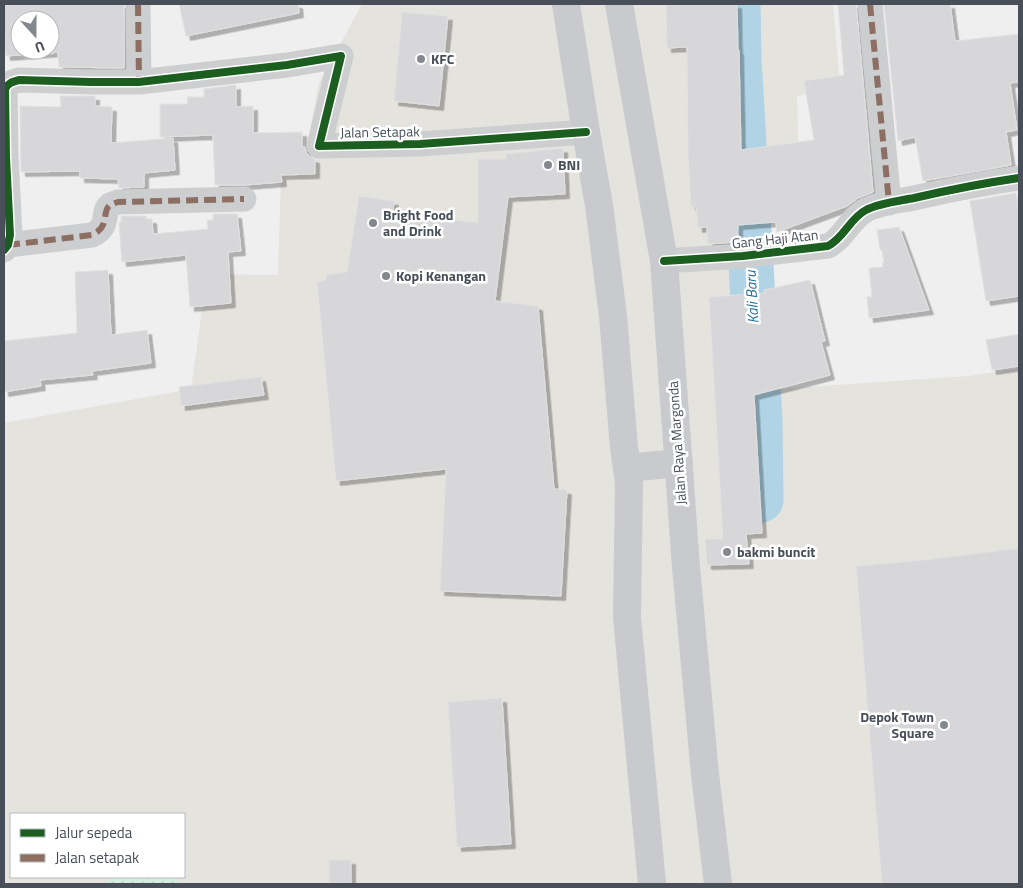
<svg xmlns="http://www.w3.org/2000/svg" width="1023" height="888" viewBox="0 0 1023 888" font-family="'Titillium Web',sans-serif">
<style>
.commercial{fill:#e5e3dd;fill-rule:evenodd}
.grass{fill:url(#grass-dots)}
.lines{fill:none;stroke-linecap:round;stroke-linejoin:round}
.river{stroke:#b0d3e5;stroke-width:45}
.building{fill:#d7d7d9;stroke:#e1e1e2;fill-rule:evenodd;filter:url(#shadow)}
.minor{stroke:#ccced0;stroke-width:25}
.primary{stroke:#c8cacd;stroke-width:28}
.quiet{stroke:#8d6e63;stroke-width:6;stroke-dasharray:12 6;stroke-linecap:butt}
.cycleway-casing{stroke:#fff;stroke-width:11}
.cycleway{stroke:#1b5e20;stroke-width:8}
.poi-dot{fill:#83878e;stroke:#fff;stroke-width:2}
.labels{text-anchor:middle;stroke-width:5;stroke-linejoin:round;paint-order:stroke}
.poi-label{font-size:14px;font-weight:bold;fill:#494f59;stroke:#fff;text-anchor:start}
.street-label{font-size:14px;fill:#494f59;stroke:#fff}
.water-label{font-size:15px;font-style:italic;fill:#1d6f98;stroke:#fff}
</style>
<defs>
<pattern id="grass-dots" width="8" height="8" patternUnits="userSpaceOnUse" patternTransform="scale(1.25)"><rect width="8" height="8" fill="#d7ece1"/><path d="M2 2h.1M6 6h.1" fill="none" stroke="#baccc3" stroke-width="1.8" stroke-linecap="round"/></pattern>
<filter id="shadow"><feDropShadow dx="4.5" dy="4.5" stdDeviation="0" flood-color="#0004"/></filter>
</defs>
<rect width="100%" height="100%" fill="#f0efef"/>
<path class="commercial" d="M362,4h471l7,81 -43,11 2,60h-56l6,235 220,-15 50,-8v516h-1015v-461l187,-34 16,-115 71,1 3,-98 27,-33 10,-59zM11,814h173v63h-173z"/>
<path class="grass" d="M112,877h61l7,7h-75z"/>
<g class="lines">
<path class="river" d="M738,4l1,55 21,361 1,80"/>
</g>
<path class="building" d="M14,4h110v64l-65,-1 -1,-15 -52,4 -2,-27v-24zM20,20h30v30h-30z
M179,4h119l1,9 -113,23z
M666,4h71l1,46h1l2,100 73,-10 -10,-59 40,-6 -6,-71h18l17,188 -15,6 -11,8 -70,26 -1,-10 -38,3v17l-30,2 -1,-17 -9,1 -2,-22h-5l-3,-51 -1,-108 -20,1z
M884,4h66l5,37 64,-7v48l-9,1 7,47 -11,2 5,33 -88,16 -8,-44 -17,4z
M402,12l46,4 -9,90 -45,-5z
M236,85v22l17,-1v27l49,-1v15h3l1,5 5,6 4,1v15l-34,1 1,7 -37,3h-30l-2,-50 -53,2v-33h28l-1,-7h17v-8z
M60,96h35v10l17,1 -1,36 62,-5 2,32 -31,3v14l-25,1 -1,-9 -38,-1v-7l-59,1 -1,-66 41,1z
M563,148l2,46 -57,3 -13,104 43,5 16,183 13,1 -6,106 -121,-5 6,-122 -110,12 -19,-199 9,-2v-5l21,-3 12,-76 35,5 -1,11 85,11v-64h28v-5z
M1016,193l3,18v85l-33,5 -16,-100z
M213,214h24l4,37 -13,1 3,51 -41,4 -4,-52 -64,7 -3,-39 2,-1v-6h25v3h6l1,15 55,-5 -1,-9h6z
M899,227l30,83 -60,8 -2,-21h5l-3,-29 14,-1 -1,-4h2l-2,-13h-2l-3,-20z
M108,270l3,65 36,-5 4,33 -59,8 1,4 -53,5 1,6 -37,6v-51l73,-8 -2,-61z
M810,280l15,61 -4,1 9,33 -76,20 8,138 -16,1 3,30 -42,1 -2,-26h18l-14,-242 56,-4 -1,-3z
M1019,334v32l-27,4 -6,-30z
M261,377l3,18 -83,11 -2,-19z
M1019,548v336h-137l-26,-318 78,-7z
M502,698l9,146 -54,3 -9,-145z
M329,860h22v24h-22z"/>
<g class="lines">
<path class="minor" d="M138,4l1,78
M870,4l19,199
M8,245l84,-10c19,-9 9,-23 18,-30 2,-1 5,-2 8,-3l126,-3
M4,250l4,-5 2,-10 -4,-78 -1,-68c3,-6 7,-7 14,-9l72,2h48l148,-17 54,-9 -22,90 101,-2 166,-12
M664,261l79,-5 85,-10c16,-8 22,-28 38,-36 13,-7 33,-9 48,-12 35,-8 70,-15 105,-20"/>
<path class="primary" d="M566,4l20,128 13,73 14,111 11,131 5,36 -2,134 25,267
M619,4l45,257 22,306 19,207 13,110
M627,468l52,-5"/>
<path class="quiet" d="M138,4l1,78
M870,4l19,199
M8,245l84,-10c19,-9 9,-23 18,-30 2,-1 5,-2 8,-3l126,-3"/>
<g class="cycleway-casing">
<path id="cycleway" d="M4,250l4,-5 2,-10 -4,-78 -1,-68c3,-6 7,-7 14,-9l72,2h48l148,-17 54,-9 -22,90 101,-2 166,-12
M664,261l79,-5 85,-10c16,-8 22,-28 38,-36 13,-7 33,-9 48,-12 35,-8 70,-15 105,-20"/>
</g>
<use href="#cycleway" class="cycleway"/>
</g>
<g class="poi-dot">
<circle cx="421" cy="59" r="5"/>
<circle cx="548" cy="165" r="5"/>
<circle cx="373" cy="223" r="5"/>
<circle cx="386" cy="276" r="5"/>
<circle cx="727" cy="552" r="5"/>
<circle cx="944" cy="725" r="5"/>
</g>
<g class="labels">
<g class="poi-label">
<text x="431" y="64">KFC</text>
<text x="558" y="170">BNI</text>
<text x="383" y="220">Bright Food<tspan x="383" dy="16">and Drink</tspan></text>
<text x="396" y="281">Kopi Kenangan</text>
<text x="737" y="557">bakmi buncit</text>
<text x="934" y="722" text-anchor="end">Depok Town<tspan x="934" dy="16">Square</tspan></text>
</g>
<g class="street-label">
<text transform="translate(380 132) rotate(-1)" y="5">Jalan Setapak</text>
<text transform="translate(775 239) rotate(-6)" y="5">Gang Haji Atan</text>
<text transform="translate(677 443) rotate(-94)" y="5">Jalan Raya Margonda</text>
</g>
<g class="water-label">
<text transform="translate(752 297) rotate(-93)" y="5">Kali Baru</text>
</g>
</g>
<rect width="1023" height="888" fill="none" stroke="#494f59" stroke-width="10"/>
<rect x="10" y="813" width="175" height="65" fill="#ffffff" stroke="#b6b9bd"/>
<rect x="20" y="829" width="25" height="8" fill="#1b5e20" stroke="#b6b9bd"/>
<text x="55" y="838" font-size="15" fill="#494f59">Jalur sepeda</text>
<rect x="20" y="854" width="25" height="8" fill="#8d6e63" stroke="#b6b9bd"/>
<text x="55" y="863" font-size="15" fill="#494f59">Jalan setapak</text>
<g transform="translate(35 35) rotate(159)"><circle r="24" fill="#ffffff" stroke="#b6b9bd"/>
<path d="M0-4L9 19L0 12L-9 19Z" fill="#83878e"/>
<text y="-8" font-size="14" font-weight="bold" text-anchor="middle" fill="#494f59">U</text>
</g>
</svg>
